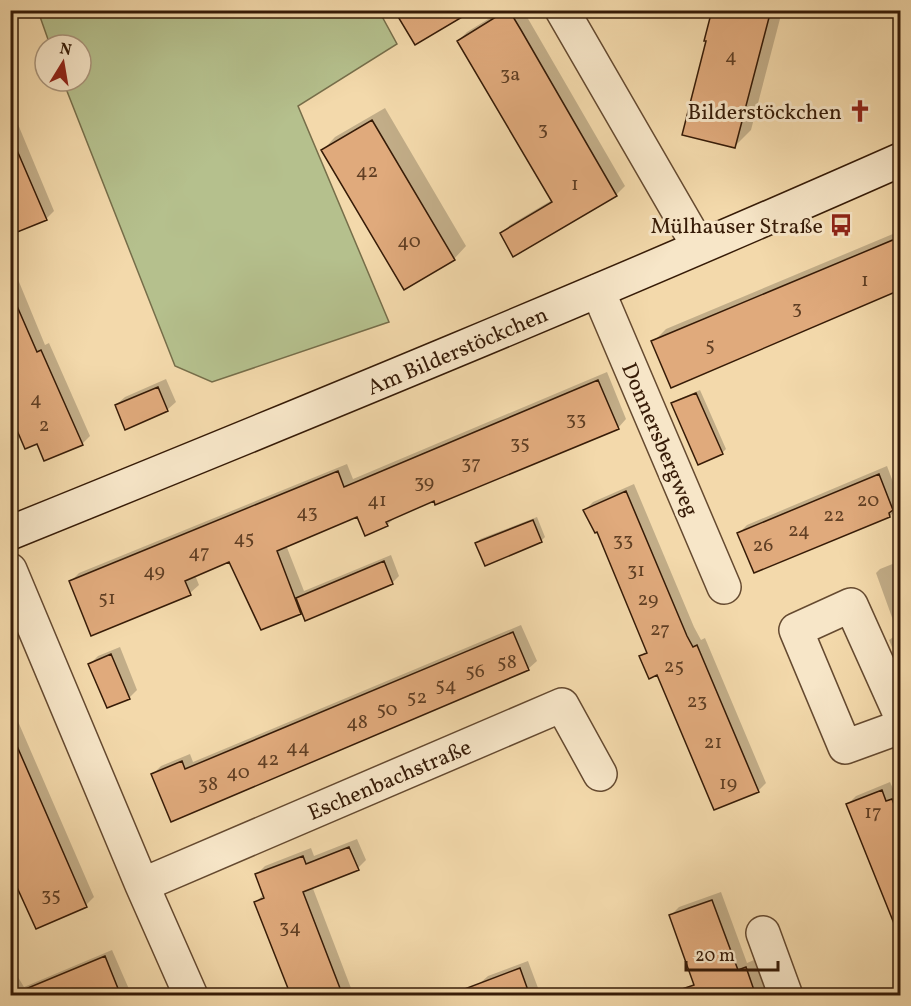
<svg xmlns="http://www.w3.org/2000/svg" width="911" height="1006" viewBox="0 0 911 1006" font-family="Vollkorn,serif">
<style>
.green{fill:#b5c08d;stroke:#766e4a;stroke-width:1.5}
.shadow{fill:#0003}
.building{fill:#e0aa7c;stroke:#361b07;stroke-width:1.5}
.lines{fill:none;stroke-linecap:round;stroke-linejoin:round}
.street-casing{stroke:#654a30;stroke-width:36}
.secondary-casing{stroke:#361b07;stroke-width:36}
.street{stroke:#f7e6c8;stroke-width:33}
.secondary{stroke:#f7e6c8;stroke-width:33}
.labels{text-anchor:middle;stroke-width:6;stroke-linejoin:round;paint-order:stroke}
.number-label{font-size:20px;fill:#603f24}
.poi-label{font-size:22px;fill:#361b07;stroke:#f7e6c8;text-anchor:end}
.street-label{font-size:22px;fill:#361b07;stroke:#f7e6c8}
</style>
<rect width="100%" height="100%" fill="#f3d9ab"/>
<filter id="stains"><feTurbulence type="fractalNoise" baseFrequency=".00333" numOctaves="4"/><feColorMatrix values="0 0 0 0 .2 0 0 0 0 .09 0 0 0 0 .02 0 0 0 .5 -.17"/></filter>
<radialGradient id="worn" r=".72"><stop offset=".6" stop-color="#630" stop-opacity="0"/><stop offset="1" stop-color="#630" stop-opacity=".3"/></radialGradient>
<path class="green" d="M38,11h341l18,33 -99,62 91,216 -177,60 -37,-16 -112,-285h18v-36h-31z"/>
<path class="shadow" d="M503,10h20l102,176 -9,9 -115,38 9,-8 42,-25 -94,-159 9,-9z
M716,10h70l-5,5 -30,115 -17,17z
M10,105l44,106 -8,8 -36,15z
M385,108l81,138 -12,13 -131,-109 12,-13z
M900,231v58l-228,97 -19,-44 13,-13z
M10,260l35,85 4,-2 41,93 -8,8 -44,-2 -28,-33z
M607,372l19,47 -8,9 -184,71 -37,17 -10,9 -29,-10 -72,30 18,46 87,-36 8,21 -7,7 -92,30 -70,-53 -35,15 4,10 -9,8 -120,-11 9,-9 268,-109 6,15z
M166,379l10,23 -9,8 -51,-5 9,-8z
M700,390l26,59 -4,4 -49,-49 4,-4z
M887,466l13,35 -3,3 1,4 -8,8 -151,17 8,-8z
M634,484l60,143 7,13 4,-2 61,145 -8,8 -117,-135 6,-6 -49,-120 -13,-20 8,-8z
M537,517l8,20 -4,4 -64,2 3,-4z
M900,561v105l-11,-26 9,-6 -22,-61 4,-4z
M521,625l16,36 -9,8 -356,151 -19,-46 8,-8 29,-12 3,8z
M120,647l17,43 -8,8 -39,-34 8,-8z
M10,672l7,17 -7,6z
M10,703l84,194 -8,8 -76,-38z
M890,782l5,11 5,-2v147l-52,-134 8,-8z
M357,839l9,21 -8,8 -46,18 42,110h-61l-37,-94 8,-8 -7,-20 8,-8 46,-18 3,8z
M721,892l26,71 7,-3 14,36h-58l-40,-80 9,-9z
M112,950l20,46h-122v-32l14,23z
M528,961l13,35h-58l-4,-12 9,-8z"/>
<path class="building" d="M394,10h80l-59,35z
M507,10h2l12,20 96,166 -104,61 -13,-24 52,-31 -95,-161z
M712,10h59l-36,138 -53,-13 24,-94h-2z
M372,120l83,140 -51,30 -83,-140z
M10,134l37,86 -37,15z
M900,237v53l-229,98 -20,-47z
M10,290l27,62 4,-2 42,95 -39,16 -7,-17 -12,5 -15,-35z
M598,380l21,49 -184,76 -1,-4 -48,21 2,4 -23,10 -8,-19 -80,34 24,63 -40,16 -32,-68 -44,19 6,14 -100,41 -22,-55 269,-110 6,16z
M158,387l10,24 -43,19 -10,-25z
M696,393l27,61 -25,11 -27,-62z
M879,474l14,36 -4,3 1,4 -136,56 -17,-40z
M626,491l61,145 6,11 4,-2 62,147 -45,18 -57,-135 -8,4 -10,-23 8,-3 -50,-121 -2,1 -12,-23z
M533,520l9,22 -57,24 -10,-23z
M384,561l9,23 -88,37 -9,-23z
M513,632l16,38 -358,152 -20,-48 31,-13 3,8z
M111,654l19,45 -23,9 -19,-44z
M10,730l77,177 -51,22 -26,-57z
M882,790l4,11 6,-2 8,21 -1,116 -53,-132z
M349,847l10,23 -56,22 40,104h-52l-37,-94 10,-4 -9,-24 48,-18 3,8z
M712,900l26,70 8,-3 10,29h-79l-1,-5 18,-6 -25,-70z
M105,956l16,40h-110v-1z
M520,968l10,28h-76v-3z"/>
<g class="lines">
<g class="street-casing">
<path id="street" d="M562,10l137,237
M598,291l126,296
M10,570l132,315 49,111
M900,714l-49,-109 -55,25 49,117 55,-20
M142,885l420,-180 38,69
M763,933l23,63"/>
</g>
<g class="secondary-casing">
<path id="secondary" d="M10,533c299,-121 596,-243 890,-373"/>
</g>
<use href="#street" class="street"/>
<use href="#secondary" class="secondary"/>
</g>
<defs>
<g id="church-bare" transform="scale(1.8)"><path d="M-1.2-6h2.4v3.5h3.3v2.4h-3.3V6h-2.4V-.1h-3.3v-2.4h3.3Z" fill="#8f2418" stroke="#f7e6c8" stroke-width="2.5" paint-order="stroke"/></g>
<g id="bus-bare" transform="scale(1.8)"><path d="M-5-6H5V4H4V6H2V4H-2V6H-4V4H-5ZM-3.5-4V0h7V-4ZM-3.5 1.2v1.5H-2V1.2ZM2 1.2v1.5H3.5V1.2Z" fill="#8f2418" stroke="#f7e6c8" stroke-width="2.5" paint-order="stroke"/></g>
</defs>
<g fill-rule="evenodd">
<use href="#church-bare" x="860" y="111"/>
<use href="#bus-bare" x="841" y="225"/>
</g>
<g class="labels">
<g class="number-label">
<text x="731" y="62">4</text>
<text x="510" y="80">3a</text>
<text x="543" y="135">3</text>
<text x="367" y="177">42</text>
<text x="575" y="190">1</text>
<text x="409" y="247">40</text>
<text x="865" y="286">1</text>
<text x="797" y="314">3</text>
<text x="710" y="351">5</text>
<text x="36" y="405">4</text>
<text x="576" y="425">33</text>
<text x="44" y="431">2</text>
<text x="520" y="449">35</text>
<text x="471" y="469">37</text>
<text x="424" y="488">39</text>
<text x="377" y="506">41</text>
<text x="868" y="506">20</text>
<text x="307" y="518">43</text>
<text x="834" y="521">22</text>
<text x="799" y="536">24</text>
<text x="244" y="544">45</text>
<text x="623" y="546">33</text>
<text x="763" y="551">26</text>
<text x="199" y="558">47</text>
<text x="636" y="576">31</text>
<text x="154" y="577">49</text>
<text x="107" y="604">51</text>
<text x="648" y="605">29</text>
<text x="660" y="635">27</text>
<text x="507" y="668">58</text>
<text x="674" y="672">25</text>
<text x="475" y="677">56</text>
<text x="446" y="691">54</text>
<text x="417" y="703">52</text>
<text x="697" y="707">23</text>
<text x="387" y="715">50</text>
<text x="357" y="728">48</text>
<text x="713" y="748">21</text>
<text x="298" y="753">44</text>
<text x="268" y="765">42</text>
<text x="238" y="778">40</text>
<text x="728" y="789">19</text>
<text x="208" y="790">38</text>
<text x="873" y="818">17</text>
<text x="51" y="901">35</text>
<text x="290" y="933">34</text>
</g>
<g class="poi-label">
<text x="842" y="119">Bilderstöckchen</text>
<text x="823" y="233">Mülhauser Straße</text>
</g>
<g class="street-label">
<text transform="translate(457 350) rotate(-23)" y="8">Am Bilderstöckchen</text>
<text transform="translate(661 439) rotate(67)" y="8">Donnersbergweg</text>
<text transform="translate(389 779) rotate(-23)" y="8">Eschenbachstraße</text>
</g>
</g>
<rect width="911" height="1006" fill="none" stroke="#f3d9ab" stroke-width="36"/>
<rect x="12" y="12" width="887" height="982" fill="none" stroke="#361b07" stroke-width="3"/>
<rect x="18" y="18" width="875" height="970" fill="none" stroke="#361b07" stroke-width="1.5"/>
<g transform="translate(63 63) rotate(11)"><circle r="28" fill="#f7e6c8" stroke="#aa957b" stroke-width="1.5"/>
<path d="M0-4.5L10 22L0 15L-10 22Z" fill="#8f2418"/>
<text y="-9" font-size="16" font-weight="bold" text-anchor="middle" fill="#361b07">N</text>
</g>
<path d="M686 961v9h92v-9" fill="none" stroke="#361b07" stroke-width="3"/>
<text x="695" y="961" font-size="18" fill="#361b07" stroke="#f7e6c8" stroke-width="4.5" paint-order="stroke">20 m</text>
<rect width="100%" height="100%" filter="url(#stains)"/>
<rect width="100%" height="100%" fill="url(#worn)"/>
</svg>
